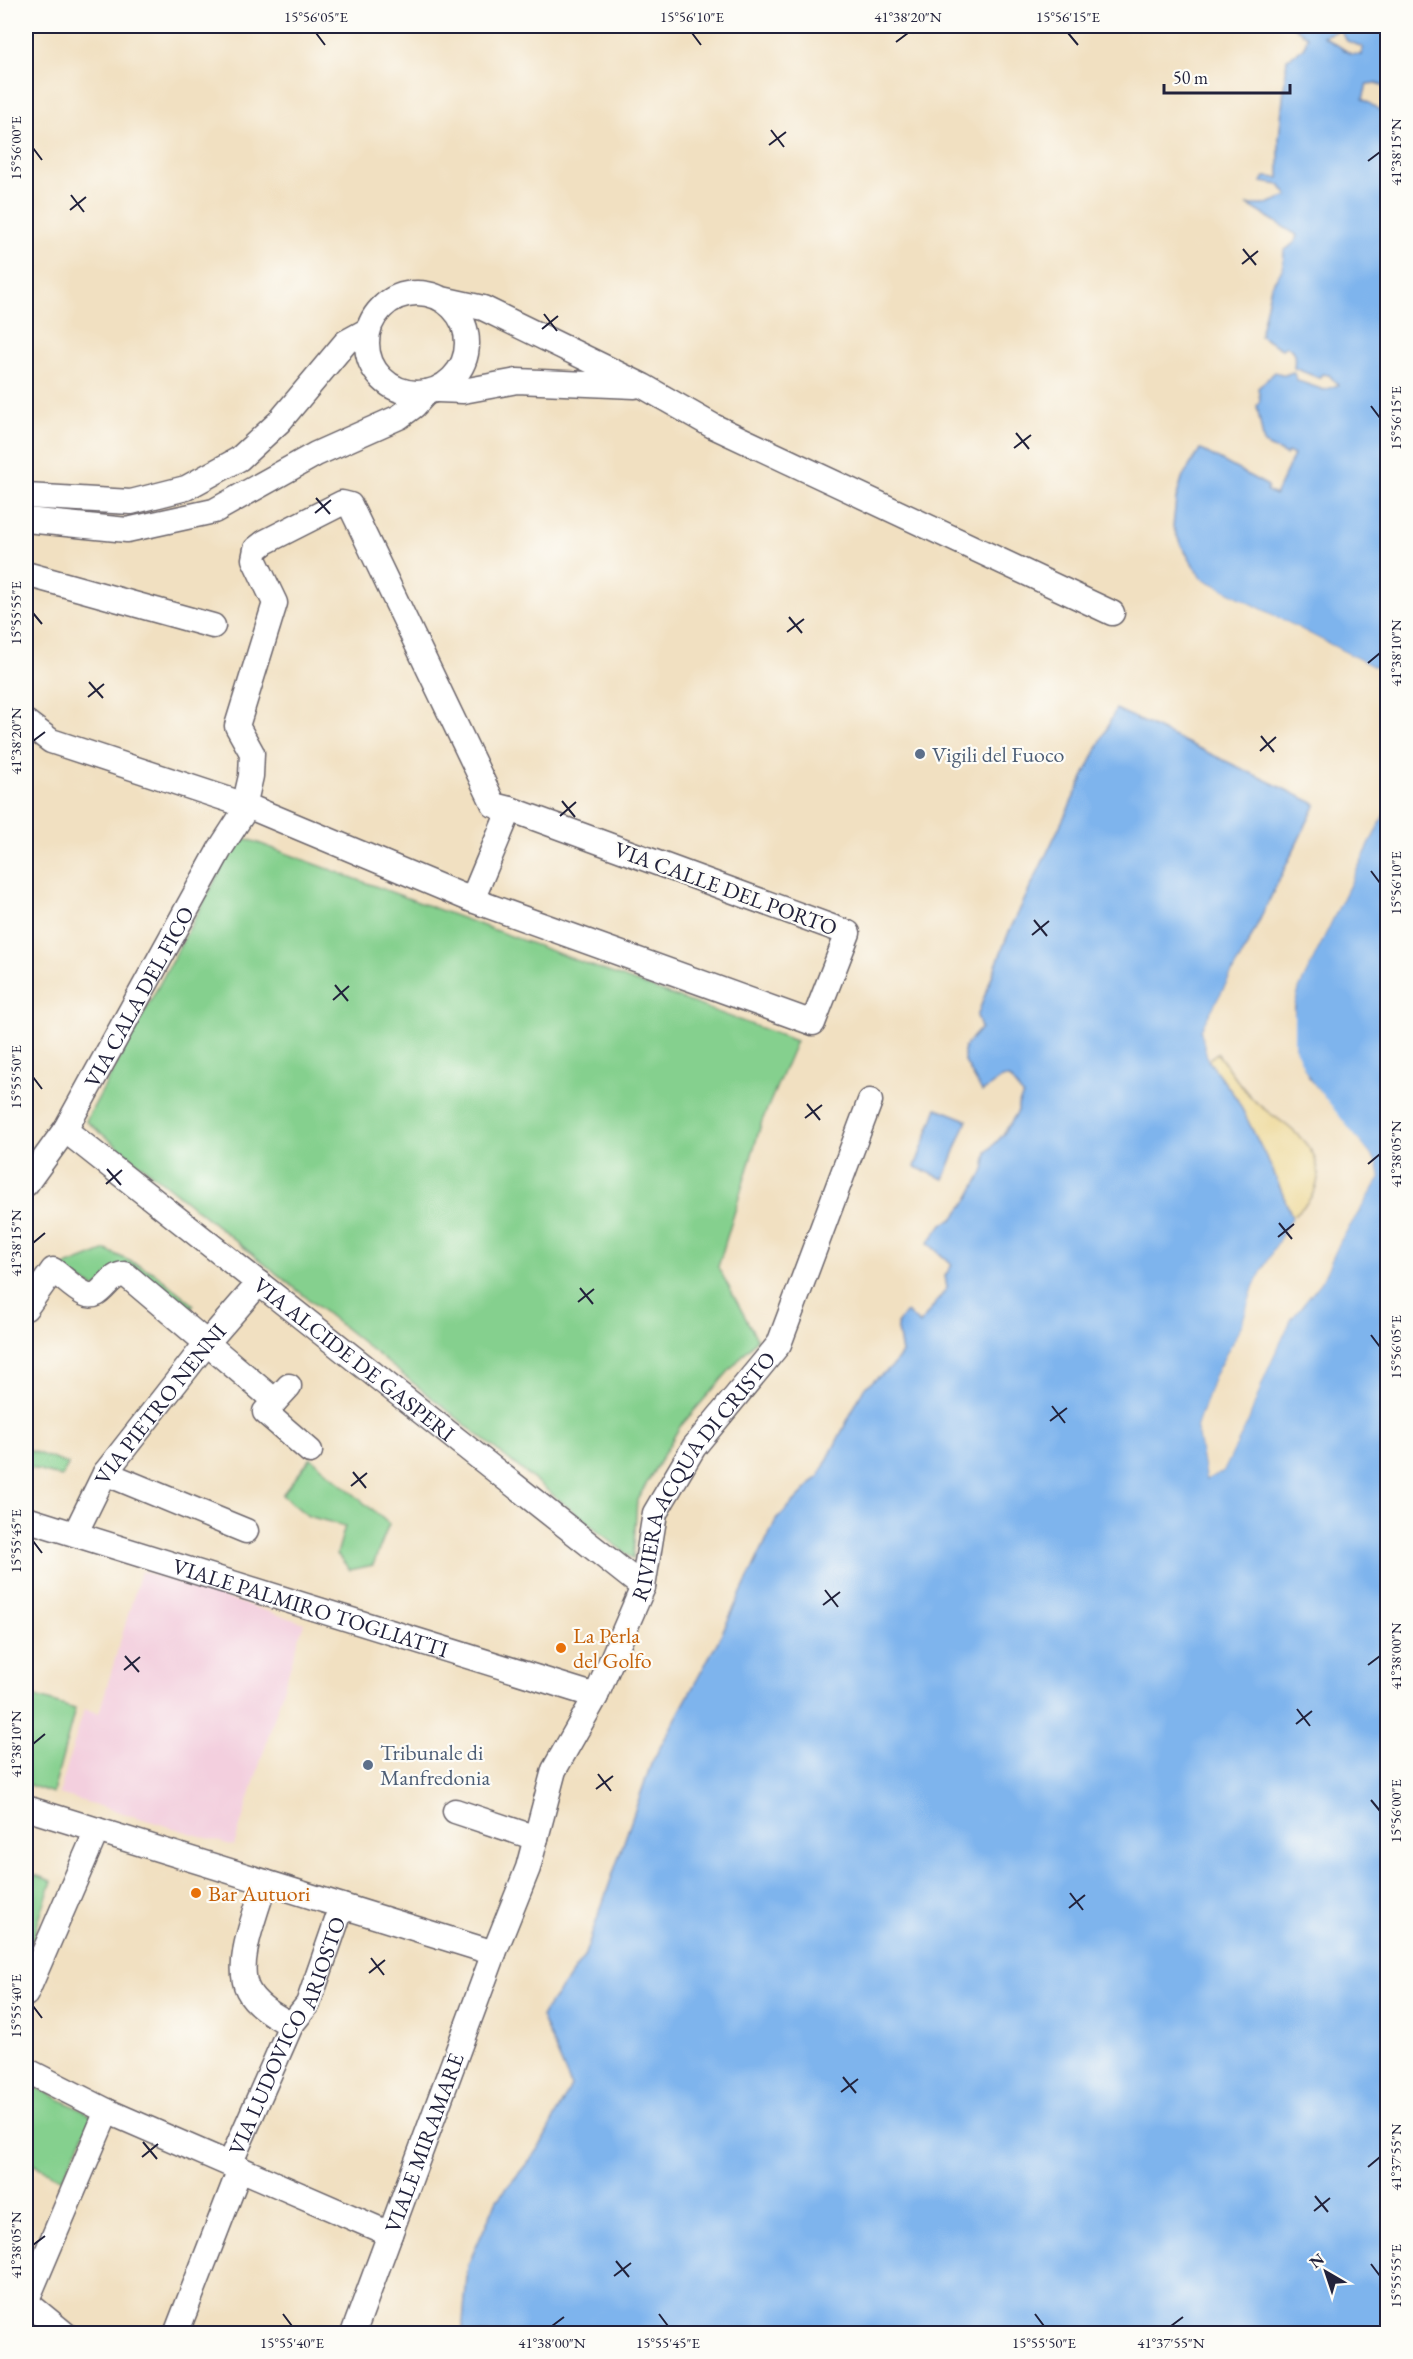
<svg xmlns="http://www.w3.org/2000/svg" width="1413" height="2359" viewBox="0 0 1413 2359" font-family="'EB Garamond',serif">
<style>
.built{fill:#f3cfde}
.green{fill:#85d08e;stroke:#547964;stroke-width:1.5}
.sand{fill:#eeda9e;stroke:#887e6c;stroke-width:1.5}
.water{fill:#7eb4ed;stroke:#506b94;stroke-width:1.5;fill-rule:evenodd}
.pier{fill:#f1e0c1}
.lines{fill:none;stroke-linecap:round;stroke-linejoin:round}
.minor-casing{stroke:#6a646a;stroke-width:27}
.minor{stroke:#fff;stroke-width:24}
.ticks{fill:none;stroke:#22223b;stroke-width:2}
.service-dot{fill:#5c6f8a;stroke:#fdfcf7;stroke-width:2}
.food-dot{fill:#e8710a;stroke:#fdfcf7;stroke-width:2}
.labels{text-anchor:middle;stroke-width:4.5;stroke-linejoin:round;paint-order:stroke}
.service-label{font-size:22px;fill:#4e5e75;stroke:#fdfcf7;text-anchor:start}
.street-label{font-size:22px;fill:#22223b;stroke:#fdfcf7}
.food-label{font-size:22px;fill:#c56008;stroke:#fdfcf7;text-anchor:start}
.neatline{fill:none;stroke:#22223b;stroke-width:2}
.ticks-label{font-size:15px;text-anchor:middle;fill:#22223b}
</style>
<rect width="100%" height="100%" fill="#fdfcf7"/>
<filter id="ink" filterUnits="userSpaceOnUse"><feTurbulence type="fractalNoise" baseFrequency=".0167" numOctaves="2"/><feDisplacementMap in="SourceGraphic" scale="12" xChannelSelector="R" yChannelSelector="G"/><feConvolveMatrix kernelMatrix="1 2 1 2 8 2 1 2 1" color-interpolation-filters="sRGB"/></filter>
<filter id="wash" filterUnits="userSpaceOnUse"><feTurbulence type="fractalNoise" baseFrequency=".008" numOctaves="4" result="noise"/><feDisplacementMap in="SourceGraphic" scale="24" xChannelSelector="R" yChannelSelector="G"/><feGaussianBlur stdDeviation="1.35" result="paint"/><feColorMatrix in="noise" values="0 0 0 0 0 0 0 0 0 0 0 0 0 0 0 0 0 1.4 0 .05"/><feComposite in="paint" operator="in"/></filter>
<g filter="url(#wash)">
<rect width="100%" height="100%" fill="#f1e0c1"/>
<path class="built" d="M141,1571l163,52 -70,223 -175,-52 25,-85 15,4z"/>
<path class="green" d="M239,836l557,205 -34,80 -44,146 39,72 -78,89 -42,72 -4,59 -547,-438z
M106,1250l47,22 41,33 -12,12 -53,-48 -33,19 -38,-19z
M26,1449l42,15 -6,13 -36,-10z
M311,1458l78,66 -16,41 -23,5 -13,-16 8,-28 -37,-10 -26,-21z
M26,1694l49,15 -22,84 -27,-9z
M26,1872l26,9 -22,66 -4,-1z
M26,2082l67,34 -31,63 -36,-18z"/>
<path class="sand" d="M1217,1053c13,17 25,37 41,51 10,9 23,16 33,25 35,29 37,60 1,88l-18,-44 -66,-113z"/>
<path class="water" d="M1292,26h95v62l-10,-5 -10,1 -4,15 25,17 -1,558 -186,-96 -20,-33 -8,-18 3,-28 6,-21 18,-29 68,37 -1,5 8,4 19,-40 -6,-3 -2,3 -22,-11 -7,-38 3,-6 -2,-12 17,-16 10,3 8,-3 5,9 26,9 14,-5 -9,-10 -7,-1 -3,4 -25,-10c1,-9 2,-18 -8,-22l-4,3 -22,-13 11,-50 12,-18 1,-17 11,-9 2,-7 -49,-30h16l24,-9 -8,-11 -19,-3 4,-5 14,1v-40l8,-79 18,-12 2,-11zM1340,30l7,11 16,6 -1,8 -11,-1 -28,-18z
M1116,709l200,95 -69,142 -46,84 7,30 29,39 37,74 18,44 -38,69 -12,39 -28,52 -17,50 9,52 17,-7 25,-51 17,-46 26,-56 30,-37 19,-41 40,-63 -3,-15c-23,-29 -74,-82 -83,-116 -4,-17 0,-43 5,-59l88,-180v1525l-925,1 6,-69 29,-65 41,-50 33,-64 -30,-70 43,-59 67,-193 67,-123 58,-121 43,-44 45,-88 30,-23 8,-12 -5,-29 10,-12 13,12 27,-36 -2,-12 7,-11 -24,-22 14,-19 11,-5 14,-18 17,-31 3,-18 16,-17 15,-24v-6l5,-10 -14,-17h-7l-20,14 -18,-32v-13l17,-19 -4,-12 31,-82z
M937,1108l30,12 -23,59 -29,-12z"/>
<path class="pier" d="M1201,578l186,96 1,3 -188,-97z
M1388,805l-89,183 -5,18v40l14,31 69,86 3,15 -40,63 -19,41 -30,37 -26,56 -17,46 -25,51 -17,7 -9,-52 17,-50 28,-52 12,-39 38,-69 2,-2v3l-37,69 -13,39 -27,53 -17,48 8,48 13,-6 24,-49 17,-46 27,-56 29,-38 20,-41 39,-61 -3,-14 -68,-86 -15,-31v-41l5,-20 63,-129z
M1238,963l2,2 -36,66 6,27 -2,2 -7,-30z"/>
</g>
<g filter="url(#ink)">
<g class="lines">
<g class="minor-casing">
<g id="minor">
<circle cx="417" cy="343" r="50"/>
<path d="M442,299l41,9 160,78 70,40 399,187"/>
<path d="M438,390l25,1 54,-10 118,5"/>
<path d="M26,496l105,6 55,-14 53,-29 40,-37 67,-80 22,-12"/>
<path d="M26,520l101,10 87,-19 102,-57 83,-37 15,-11 13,-14"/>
<path d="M26,574l187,52"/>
<path d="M26,722l25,19 194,64 227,95 341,123 35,-90 -338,-124 -38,91"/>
<path id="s1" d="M65,1130l578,457"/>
<path id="s2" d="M26,1184l39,-54 155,-281 22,-34 9,-39 1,-23 -15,-27 38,-123 -21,-44 2,-10 9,-7 77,-39 8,2 144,300 16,4"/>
<path d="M26,1308l27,-38c10,7 21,19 32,24 17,8 22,-20 40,-20l150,127"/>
<path d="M289,1386l-24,26 45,39"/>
<path d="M105,1473l141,58"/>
<path id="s3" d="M26,1519l570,177"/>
<path id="s4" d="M75,1534l30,-61 101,-129 53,-61"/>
<path d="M26,1808l468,145"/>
<path d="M455,1811l81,27"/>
<path d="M265,1882c-8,29 -31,81 -17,108 8,16 28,26 43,35"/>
<path d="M26,1994l71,-164"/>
<path d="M26,2070l81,41 283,123"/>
<path id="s5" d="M230,2164l61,-139 17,-21 34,-98"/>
<path d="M26,2302l81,-191"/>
<path d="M26,2302l39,32"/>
<path d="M176,2334l64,-165"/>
<path id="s6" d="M353,2334l141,-381 34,-85 26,-98 42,-74 47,-109 12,-74 39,-66 85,-103 91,-243"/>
</g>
</g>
<use href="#minor" class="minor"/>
</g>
</g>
<path class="ticks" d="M316,33l9,12M692,33l9,12M1068,33l10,12M896,42l12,-9M771,130l13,17M769,145l17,-13M33,148l9,12M1368,161l12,-9M71,195l13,17M70,210l16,-13M1243,249l13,16M1242,264l16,-13M544,314l13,17M542,329l16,-13M1371,406l9,12M1016,433l13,16M1014,448l17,-13M316,498l14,16M315,513l16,-13M33,613l9,11M789,617l13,16M787,632l17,-13M1368,663l12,-10M89,682l14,16M88,697l16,-13M1261,736l13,16M33,741l12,-9M1260,751l16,-14M562,801l13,16M560,816l16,-14M1371,871l9,12M1034,920l13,16M1032,935l17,-14M335,985l13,16M333,1000l16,-14M33,1077l9,12M807,1104l13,16M805,1118l17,-13M1368,1164l12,-10M107,1169l14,16M106,1184l16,-14M1279,1223l13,16M1278,1237l16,-13M33,1243l12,-10M580,1288l13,16M578,1302l16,-13M1371,1335l9,12M1052,1406l13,17M1050,1421l17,-13M353,1472l13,16M351,1486l16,-13M33,1541l9,12M825,1590l13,17M823,1605l17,-13M125,1656l14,16M1368,1665l12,-9M124,1670l16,-13M1297,1709l13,17M1296,1724l16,-13M33,1744l12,-10M598,1774l13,17M596,1789l17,-13M1371,1800l9,11M1070,1893l13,17M1069,1908l16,-13M371,1958l13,17M369,1973l16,-13M33,2006l9,12M843,2077l13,16M841,2092l17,-13M143,2142l14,17M142,2157l16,-13M1368,2167l12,-10M1315,2196l13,16M1314,2211l16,-13M33,2245l12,-9M616,2261l13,16M1371,2264l9,12M614,2276l17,-13M283,2314l9,12M659,2314l9,12M1035,2314l9,12M552,2326l12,-9M1171,2326l12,-9"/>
<g class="service-dot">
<circle cx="920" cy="754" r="6"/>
<circle cx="368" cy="1765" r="6"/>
</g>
<g class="food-dot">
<circle cx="561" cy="1648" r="6"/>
<circle cx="196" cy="1893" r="6"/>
</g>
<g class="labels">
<g class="service-label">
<text x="932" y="762">Vigili del Fuoco</text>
<text x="380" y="1760">Tribunale di<tspan x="380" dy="25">Manfredonia</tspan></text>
</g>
<g class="street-label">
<text transform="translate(726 888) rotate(20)" y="8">VIA CALLE DEL PORTO</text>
<text dy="8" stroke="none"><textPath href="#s2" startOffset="219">VIA CALA DEL FICO</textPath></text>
<text dy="8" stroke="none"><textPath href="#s1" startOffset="369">VIA ALCIDE DE GASPERI</textPath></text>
<text dy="8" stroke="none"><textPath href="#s4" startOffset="156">VIA PIETRO NENNI</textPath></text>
<text dy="8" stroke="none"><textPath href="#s6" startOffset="932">RIVIERA ACQUA DI CRISTO</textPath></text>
<text dy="8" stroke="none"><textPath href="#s3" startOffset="298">VIALE PALMIRO TOGLIATTI</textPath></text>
<text dy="8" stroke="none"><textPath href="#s5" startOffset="141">VIA LUDOVICO ARIOSTO</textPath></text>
<text dy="8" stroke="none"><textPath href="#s6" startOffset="204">VIALE MIRAMARE</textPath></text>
</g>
<g class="food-label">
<text x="573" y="1643">La Perla<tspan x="573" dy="25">del Golfo</tspan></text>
<text x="208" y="1901">Bar Autuori</text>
</g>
</g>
<rect width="1413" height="2359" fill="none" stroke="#fdfcf7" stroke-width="66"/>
<g transform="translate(1326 2272) rotate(321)" stroke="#fdfcf7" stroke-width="4.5" paint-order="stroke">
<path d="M0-4.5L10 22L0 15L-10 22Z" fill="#22223b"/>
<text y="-9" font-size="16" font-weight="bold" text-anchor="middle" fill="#22223b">N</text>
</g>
<path d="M1164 84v9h126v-9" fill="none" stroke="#22223b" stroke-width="3"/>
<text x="1173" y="84" font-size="18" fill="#22223b" stroke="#fdfcf7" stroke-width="4.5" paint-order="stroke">50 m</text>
<rect x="33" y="33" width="1347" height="2293" class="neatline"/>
<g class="ticks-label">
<text x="316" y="22">15°56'05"E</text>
<text x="692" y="22">15°56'10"E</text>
<text x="908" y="22">41°38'20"N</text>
<text x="1068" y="22">15°56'15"E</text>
<text transform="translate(16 148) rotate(-90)" y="5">15°56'00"E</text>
<text transform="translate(1396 152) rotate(-90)" y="5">41°38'15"N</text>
<text transform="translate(1396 418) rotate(-90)" y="5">15°56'15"E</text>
<text transform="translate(16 613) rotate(-90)" y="5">15°55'55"E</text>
<text transform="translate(1396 653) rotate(-90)" y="5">41°38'10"N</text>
<text transform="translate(16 741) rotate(-90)" y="5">41°38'20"N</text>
<text transform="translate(1396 883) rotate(-90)" y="5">15°56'10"E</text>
<text transform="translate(16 1077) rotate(-90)" y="5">15°55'50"E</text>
<text transform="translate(1396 1154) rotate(-90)" y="5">41°38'05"N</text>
<text transform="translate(16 1243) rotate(-90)" y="5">41°38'15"N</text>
<text transform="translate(1396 1347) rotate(-90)" y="5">15°56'05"E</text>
<text transform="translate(16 1541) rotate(-90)" y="5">15°55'45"E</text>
<text transform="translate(1396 1656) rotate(-90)" y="5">41°38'00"N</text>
<text transform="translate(16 1744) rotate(-90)" y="5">41°38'10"N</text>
<text transform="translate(1396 1811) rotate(-90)" y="5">15°56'00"E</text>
<text transform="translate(16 2006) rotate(-90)" y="5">15°55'40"E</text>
<text transform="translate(1396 2157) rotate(-90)" y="5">41°37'55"N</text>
<text transform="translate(16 2245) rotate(-90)" y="5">41°38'05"N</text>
<text transform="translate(1396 2276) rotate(-90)" y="5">15°55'55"E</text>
<text x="292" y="2348">15°55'40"E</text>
<text x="552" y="2348">41°38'00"N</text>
<text x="668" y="2348">15°55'45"E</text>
<text x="1044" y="2348">15°55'50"E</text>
<text x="1171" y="2348">41°37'55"N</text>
</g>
</svg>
